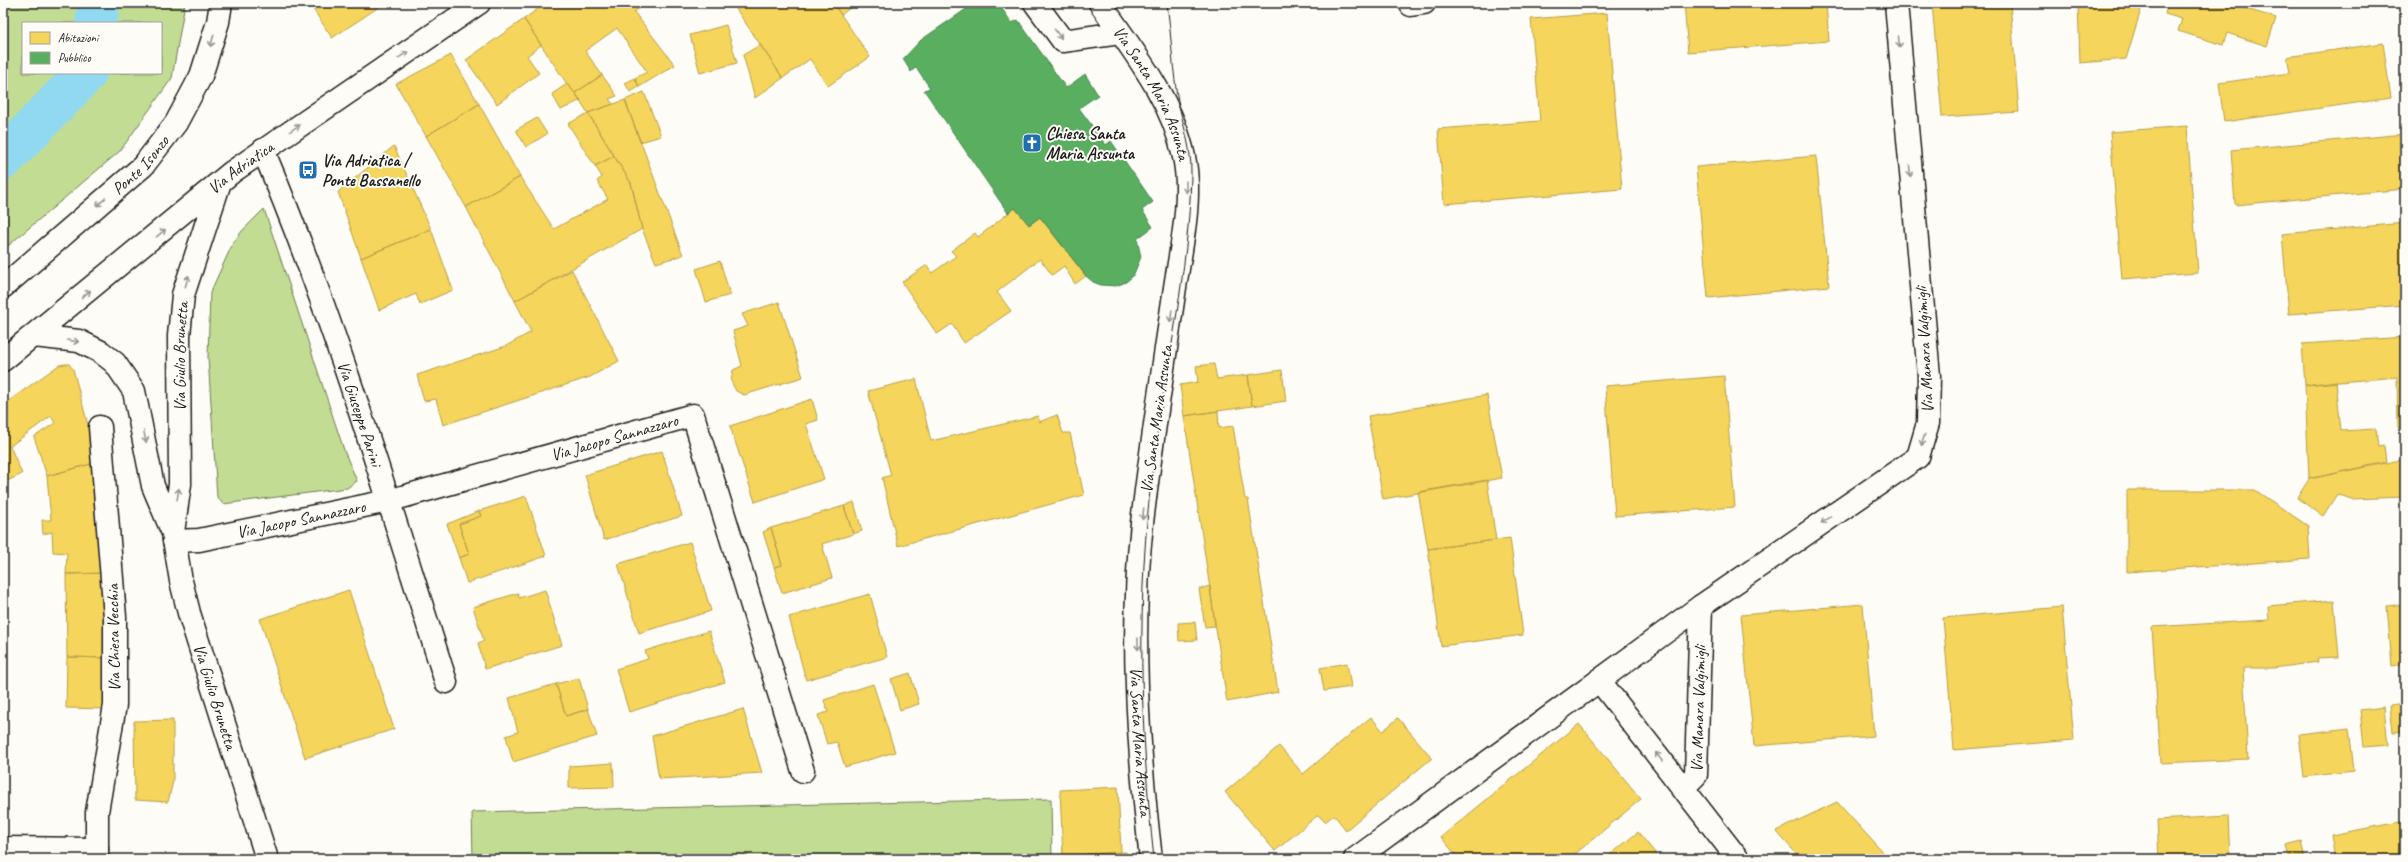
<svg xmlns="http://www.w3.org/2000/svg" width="2408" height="862" viewBox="0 0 2408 862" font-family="Caveat,sans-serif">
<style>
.green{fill:#c3dc93;stroke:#707c58;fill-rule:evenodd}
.homes{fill:#f6d55c;stroke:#b59e49}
.public{fill:#5aae61;stroke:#47824c}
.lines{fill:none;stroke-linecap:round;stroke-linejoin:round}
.canal{stroke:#90d9f1;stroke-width:42}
.minor-casing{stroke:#1c1c1c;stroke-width:25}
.major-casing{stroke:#1c1c1c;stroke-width:25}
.minor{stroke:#fdfcf7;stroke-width:22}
.major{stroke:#fdfcf7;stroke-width:22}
.tram{stroke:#1c1c1c;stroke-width:1}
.oneway{stroke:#989794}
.labels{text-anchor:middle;stroke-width:4;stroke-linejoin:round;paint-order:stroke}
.street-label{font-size:17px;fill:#1c1c1c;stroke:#fdfcf7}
.poi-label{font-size:17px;font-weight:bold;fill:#1c1c1c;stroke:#fdfcf7;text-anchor:start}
</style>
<rect width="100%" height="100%" fill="#fdfcf7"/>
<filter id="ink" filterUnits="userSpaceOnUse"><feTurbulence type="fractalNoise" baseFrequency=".025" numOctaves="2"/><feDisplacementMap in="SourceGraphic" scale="8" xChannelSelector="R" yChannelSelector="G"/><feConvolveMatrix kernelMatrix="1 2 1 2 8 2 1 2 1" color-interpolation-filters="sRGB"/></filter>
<g filter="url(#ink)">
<path class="green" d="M3,3h182l-13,75 -52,73 -117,99zM23,23h138v50h-138z
M264,209l81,244 12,28 -10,7 -124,16 -6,-7 -9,-140 2,-64 23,-50 9,-12z
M1051,799l1,60h-579l-1,-47z"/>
<path class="homes" d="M309,3h76l-53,35z
M546,3h101l-13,9 41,53 -36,22 -4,-9 12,-6 -30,-44 -32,23 17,24 -27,18 -8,-9 -43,-65z
M732,3h101l37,54 -42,29 -18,-27 -27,19z
M833,3h23l-15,12z
M1684,3h142l3,38 -141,11z
M1932,3h78l9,109 -77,5z
M2078,3h65l-17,56 -46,4z
M2168,3h59l49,15 -9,28 -40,-13 -4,12 -45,-14 4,-12 -17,-5z
M1607,13l15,176 -178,15 -6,-75 102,-8 -9,-102z
M524,19l17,26 -14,11 12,17 -42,31 -31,-44z
M726,25l11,38 -37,10 -10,-38z
M2383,43l8,55 -167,24 -5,-39 71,-10 -3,-16z
M760,45l23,33 -28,20 -12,-43z
M451,55l28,49 -53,32 -30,-52z
M602,75l15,21 -8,3 4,5 -25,9 -13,-20z
M635,78l4,9 -9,5 -5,-9z
M567,84l14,16 -20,10 -9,-16z
M644,92l17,44 -21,6 -15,-42z
M625,100l58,155 -27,8 -14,-34 -11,-46 -43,-70z
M479,104l41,73 -54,30 -40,-71z
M588,113l26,43 -19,10 -27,-42z
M537,118l10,16 -21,13 -10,-17z
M2187,126l11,147 -76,6 -12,-147z
M2405,134v55l-170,16 -4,-55z
M394,146l37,83 -70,29 -23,-66z
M614,156l17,27 11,46 -127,72 -49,-94 54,-30 34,52 54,-30 -11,-18 5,-4 -7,-11z
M1816,156l13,130 -121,12 -12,-131z
M1015,208l14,17 11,-8 46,59 -11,8 -11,-18 -12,9 -12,-16 -43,33 14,19 -47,32 -12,-19 -15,10 -35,-52 25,-17 5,8 24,-17 -5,-5 24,-18 3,4z
M2405,223v82l-116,9 -7,-80z
M431,229l22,61 -33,14 -4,-10 -37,16 -18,-52z
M720,261l10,34 -24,7 -10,-33z
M572,270l47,91 -29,16 -147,48 -7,-26 -12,2 -7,-26 89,-29 25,-14 -16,-31z
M779,302l24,75 -59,18 -8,-4 -5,-10 2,-11 9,-4 -9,-35 15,-5 -6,-12z
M2405,337v90l-7,1 -1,-51 -92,8 -3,-41z
M65,364h4l4,5 25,93 -51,14 -13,-39 21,-14 -4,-7 -41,30 12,28 -19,9v-78l56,-40z
M1214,364l3,15 31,-4 4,31 -68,10 -4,-31 18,-3 -2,-16z
M1282,370l4,31 -34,5 -4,-31z
M1724,376l11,131 -120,9 -10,-130z
M916,379l15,62 107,-25 1,6 18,-7 6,18h7l14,62 -186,51 -16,-68 9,-3 -23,-84z
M2336,381l5,50 35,-2 2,18 6,-1 2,16 -77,17 -4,-94z
M1487,395l15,83 -119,21 -15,-83z
M812,399l6,21 -12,4 18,55 -69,23 -25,-76z
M1218,411l1,17 14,-2 12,73h3l30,193 -51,10 -43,-286z
M662,451l20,65 -78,24 -19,-65z
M2405,459v38l-54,2 -14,-5 -14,22 -26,-18 12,-19z
M98,462l10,111 -42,1 1,-21 -14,-1 -1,-20 -9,2 -1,-14h9l-4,-44z
M1487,480l9,60 -68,9 -10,-57z
M2127,490h128l53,36 2,33 -183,13z
M526,496l20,60 -79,27 -8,-25 10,-4 -10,-30 22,-8 -2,-5z
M854,502l8,29 -9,3 -9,-28z
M844,506l9,28 -31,10 10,34 -50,15 -8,-26 8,-2 -11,-37z
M479,511l2,5 -22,8 10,30 -10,4 -12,-34z
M771,528l11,37 -8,2 -11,-35z
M1510,538l13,97 -82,11 -13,-97z
M690,542l21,69 -72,22 -21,-69z
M108,573l1,85 -42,-1 -1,-83z
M1210,586l5,40 -10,1 -6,-38z
M349,590l45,139 -89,29 -45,-139z
M545,590l17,55 -77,24 -7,-26 6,-2 -11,-34 45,-14 1,5z
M870,594l17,63 -81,23 -17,-63z
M2334,600l5,57 -22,1 1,4 -45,6h-30l5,91 -87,4 -9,-136 117,-7 -1,-14z
M1863,604l11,132 -120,10 -13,-131z
M2405,604v60l-13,2 -5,-60z
M2062,607l12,133 -120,10 -11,-132z
M1195,622l2,18 -18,1 -1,-18z
M709,631l16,51 -96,30 -13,-43 32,-10 -3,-8z
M67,657l42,1 -2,51 -41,-1z
M1347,663l4,24 -27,4 -4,-23z
M910,673l9,31 -19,6 -9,-31z
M579,678l9,31 -22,7 -10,-32z
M556,684l10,32 22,-7 9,27 -84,26 -7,-26 12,-4 -9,-34z
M873,684l22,68 -50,15 -8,-25 -10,2 -9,-29 10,-3 -4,-12z
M2405,704v27l-12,1 -3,-26z
M2384,707l4,38 -24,2 -4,-37z
M743,709l19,64 -103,6 -7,-43z
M1371,717l12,14 15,-13 34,40 -86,72 -12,-15 -9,7 -7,-7 -43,36 -50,-59 54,-46 24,28z
M173,720v61l-5,21 -33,-2 -1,-79z
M1579,724l62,75 -72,60h-110l-18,-22z
M2349,728l5,43 -50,6 -5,-43z
M613,763l1,24 -45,1v-22z
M1118,787l3,65 -58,5 -3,-67z
M1837,802l41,45 10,12h-87l-25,-28z
M2228,816l2,43h-71l-2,-39z
M2405,821v38h-70l-4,-24z
M1638,832l22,27h-55z
M2302,841l4,18h-17l-3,-14z
M1126,852v7h-40v-5z"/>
<path class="public" d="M982,3h16l14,20 6,-3 48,68 19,-14 13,21 -19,13 27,37 5,-4 42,61 -11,8 11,17 -16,12 4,18 -8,19 -7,6 -10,4 -15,-1 -8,-3 -7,-6 -46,-59 -11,8 -14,-17 -7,5 -84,-123 6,-2 -14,-21 -5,5 -8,-13 18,-19 51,-35z"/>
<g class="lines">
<path class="canal" d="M96,23l3,-20
M3,159l83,-86"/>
<g class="minor-casing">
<g id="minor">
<path d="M1035,3l28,38 57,-8"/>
<path id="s1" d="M1100,3c33,48 72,96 84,154 9,42 -4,95 -10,137 -11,76 -23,152 -32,229 -12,110 -4,225 9,336"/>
<path d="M1410,3l1,2 13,-2"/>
<path id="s2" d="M263,150c73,172 126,354 183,532"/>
<path id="s3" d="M174,541l25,-1 189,-39 305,-86 110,356"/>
<path d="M1599,680l139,179"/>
<path id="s4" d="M1682,789l14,-14 5,-169"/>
<path d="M3,848l94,1"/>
<path d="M97,859v-47l18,-107v-88l-15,-190"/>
<path d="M1355,859l346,-253 217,-149 10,-34 1,-47 -33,-373"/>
</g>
</g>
<g class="major-casing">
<g id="major">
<path id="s5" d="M3,287l140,-121 33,-43 25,-47 17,-54 3,-19"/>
<path id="s6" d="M34,336l45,5 22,11 14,11 19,28 19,95 20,47 8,48 8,32 78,246"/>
<path id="s7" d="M3,360l229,-188 247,-169"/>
<path id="s8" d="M173,532l7,-48 -1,-148 4,-41 36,-110"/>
</g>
</g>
<use href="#minor" class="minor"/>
<use href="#major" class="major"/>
<path class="tram" d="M1154,859c-14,-131 -18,-262 -1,-393 12,-97 36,-194 38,-292 1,-29 -11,-56 -15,-85 -4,-28 -5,-57 -9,-86"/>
</g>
<defs><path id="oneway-shaft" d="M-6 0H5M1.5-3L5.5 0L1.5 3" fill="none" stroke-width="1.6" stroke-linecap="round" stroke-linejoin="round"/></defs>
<g class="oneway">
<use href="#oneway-shaft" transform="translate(1058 34) rotate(54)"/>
<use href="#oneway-shaft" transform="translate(212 41) rotate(107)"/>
<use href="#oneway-shaft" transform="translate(1899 42) rotate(85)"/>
<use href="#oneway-shaft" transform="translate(403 55) rotate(-34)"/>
<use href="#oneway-shaft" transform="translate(295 128) rotate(-34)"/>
<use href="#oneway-shaft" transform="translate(1910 171) rotate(85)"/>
<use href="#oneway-shaft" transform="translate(1186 187) rotate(90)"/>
<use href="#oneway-shaft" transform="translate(101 202) rotate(139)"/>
<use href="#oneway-shaft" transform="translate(161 233) rotate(-40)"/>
<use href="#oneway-shaft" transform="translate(187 281) rotate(-73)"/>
<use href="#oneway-shaft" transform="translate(86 294) rotate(-39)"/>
<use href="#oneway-shaft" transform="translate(1171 316) rotate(98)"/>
<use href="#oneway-shaft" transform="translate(73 341) rotate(8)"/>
<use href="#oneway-shaft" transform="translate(145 437) rotate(78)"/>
<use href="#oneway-shaft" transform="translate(1923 440) rotate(107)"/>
<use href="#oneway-shaft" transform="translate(178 494) rotate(-81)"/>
<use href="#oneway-shaft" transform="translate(1143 514) rotate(97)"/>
<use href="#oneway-shaft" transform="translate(1826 520) rotate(146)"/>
<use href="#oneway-shaft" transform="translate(1138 644) rotate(89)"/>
<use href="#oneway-shaft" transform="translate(1659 757) rotate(-127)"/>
</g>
</g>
<defs>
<g id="church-square" transform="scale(1)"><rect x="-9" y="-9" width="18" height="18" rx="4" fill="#1f6fb2" stroke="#fdfcf7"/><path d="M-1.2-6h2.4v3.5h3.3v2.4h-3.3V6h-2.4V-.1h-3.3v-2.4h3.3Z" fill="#fff"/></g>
<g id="bus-square" transform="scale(1)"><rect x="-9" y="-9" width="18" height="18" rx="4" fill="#1f6fb2" stroke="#fdfcf7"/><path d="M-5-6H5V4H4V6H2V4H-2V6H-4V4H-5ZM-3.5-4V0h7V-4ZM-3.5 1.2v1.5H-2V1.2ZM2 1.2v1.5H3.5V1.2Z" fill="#fff"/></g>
</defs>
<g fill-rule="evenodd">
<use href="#church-square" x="1032" y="143"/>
<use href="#bus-square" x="308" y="170"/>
</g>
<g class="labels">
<g class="street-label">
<text dy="6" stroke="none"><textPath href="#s1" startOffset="105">Via Santa Maria Assunta</textPath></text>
<text dy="6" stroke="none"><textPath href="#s5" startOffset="184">Ponte Isonzo</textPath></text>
<text dy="6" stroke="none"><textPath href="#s7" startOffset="306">Via Adriatica</textPath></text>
<text transform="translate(1924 350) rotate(-93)" y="6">Via Manara Valgimigli</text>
<text dy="6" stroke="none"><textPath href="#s8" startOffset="176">Via Giulio Brunetta</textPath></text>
<text dy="6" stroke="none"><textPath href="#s2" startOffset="281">Via Giuseppe Parini</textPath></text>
<text transform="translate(1156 419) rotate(-82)" y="6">Via Santa Maria Assunta</text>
<text dy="6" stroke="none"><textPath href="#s3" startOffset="453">Via Jacopo Sannazzaro</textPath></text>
<text dy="6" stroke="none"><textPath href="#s3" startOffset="129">Via Jacopo Sannazzaro</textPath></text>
<text transform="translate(113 638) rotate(-91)" y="6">Via Chiesa Vecchia</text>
<text dy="6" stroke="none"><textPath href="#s6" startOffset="439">Via Giulio Brunetta</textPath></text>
<text dy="6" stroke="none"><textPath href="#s4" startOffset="86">Via Manara Valgimigli</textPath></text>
<text dy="6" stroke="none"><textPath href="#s1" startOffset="765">Via Santa Maria Assunta</textPath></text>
</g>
<g class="poi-label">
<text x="1046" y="139">Chiesa Santa<tspan x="1046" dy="20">Maria Assunta</tspan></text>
<text x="322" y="166">Via Adriatica /<tspan x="322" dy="20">Ponte Bassanello</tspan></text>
</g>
</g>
<rect width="2408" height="862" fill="none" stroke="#fdfcf7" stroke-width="16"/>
<rect x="8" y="8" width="2392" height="846" fill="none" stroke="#1c1c1c" stroke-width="1.5" filter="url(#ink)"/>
<rect x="22" y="22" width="140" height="52" fill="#fdfcf7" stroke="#a3a29f"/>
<rect x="30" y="32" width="20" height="12" fill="#f6d55c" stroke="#a3a29f"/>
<text x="58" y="42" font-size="12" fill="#1c1c1c">Abitazioni</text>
<rect x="30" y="52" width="20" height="12" fill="#5aae61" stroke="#a3a29f"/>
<text x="58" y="62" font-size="12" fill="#1c1c1c">Pubblico</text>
</svg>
